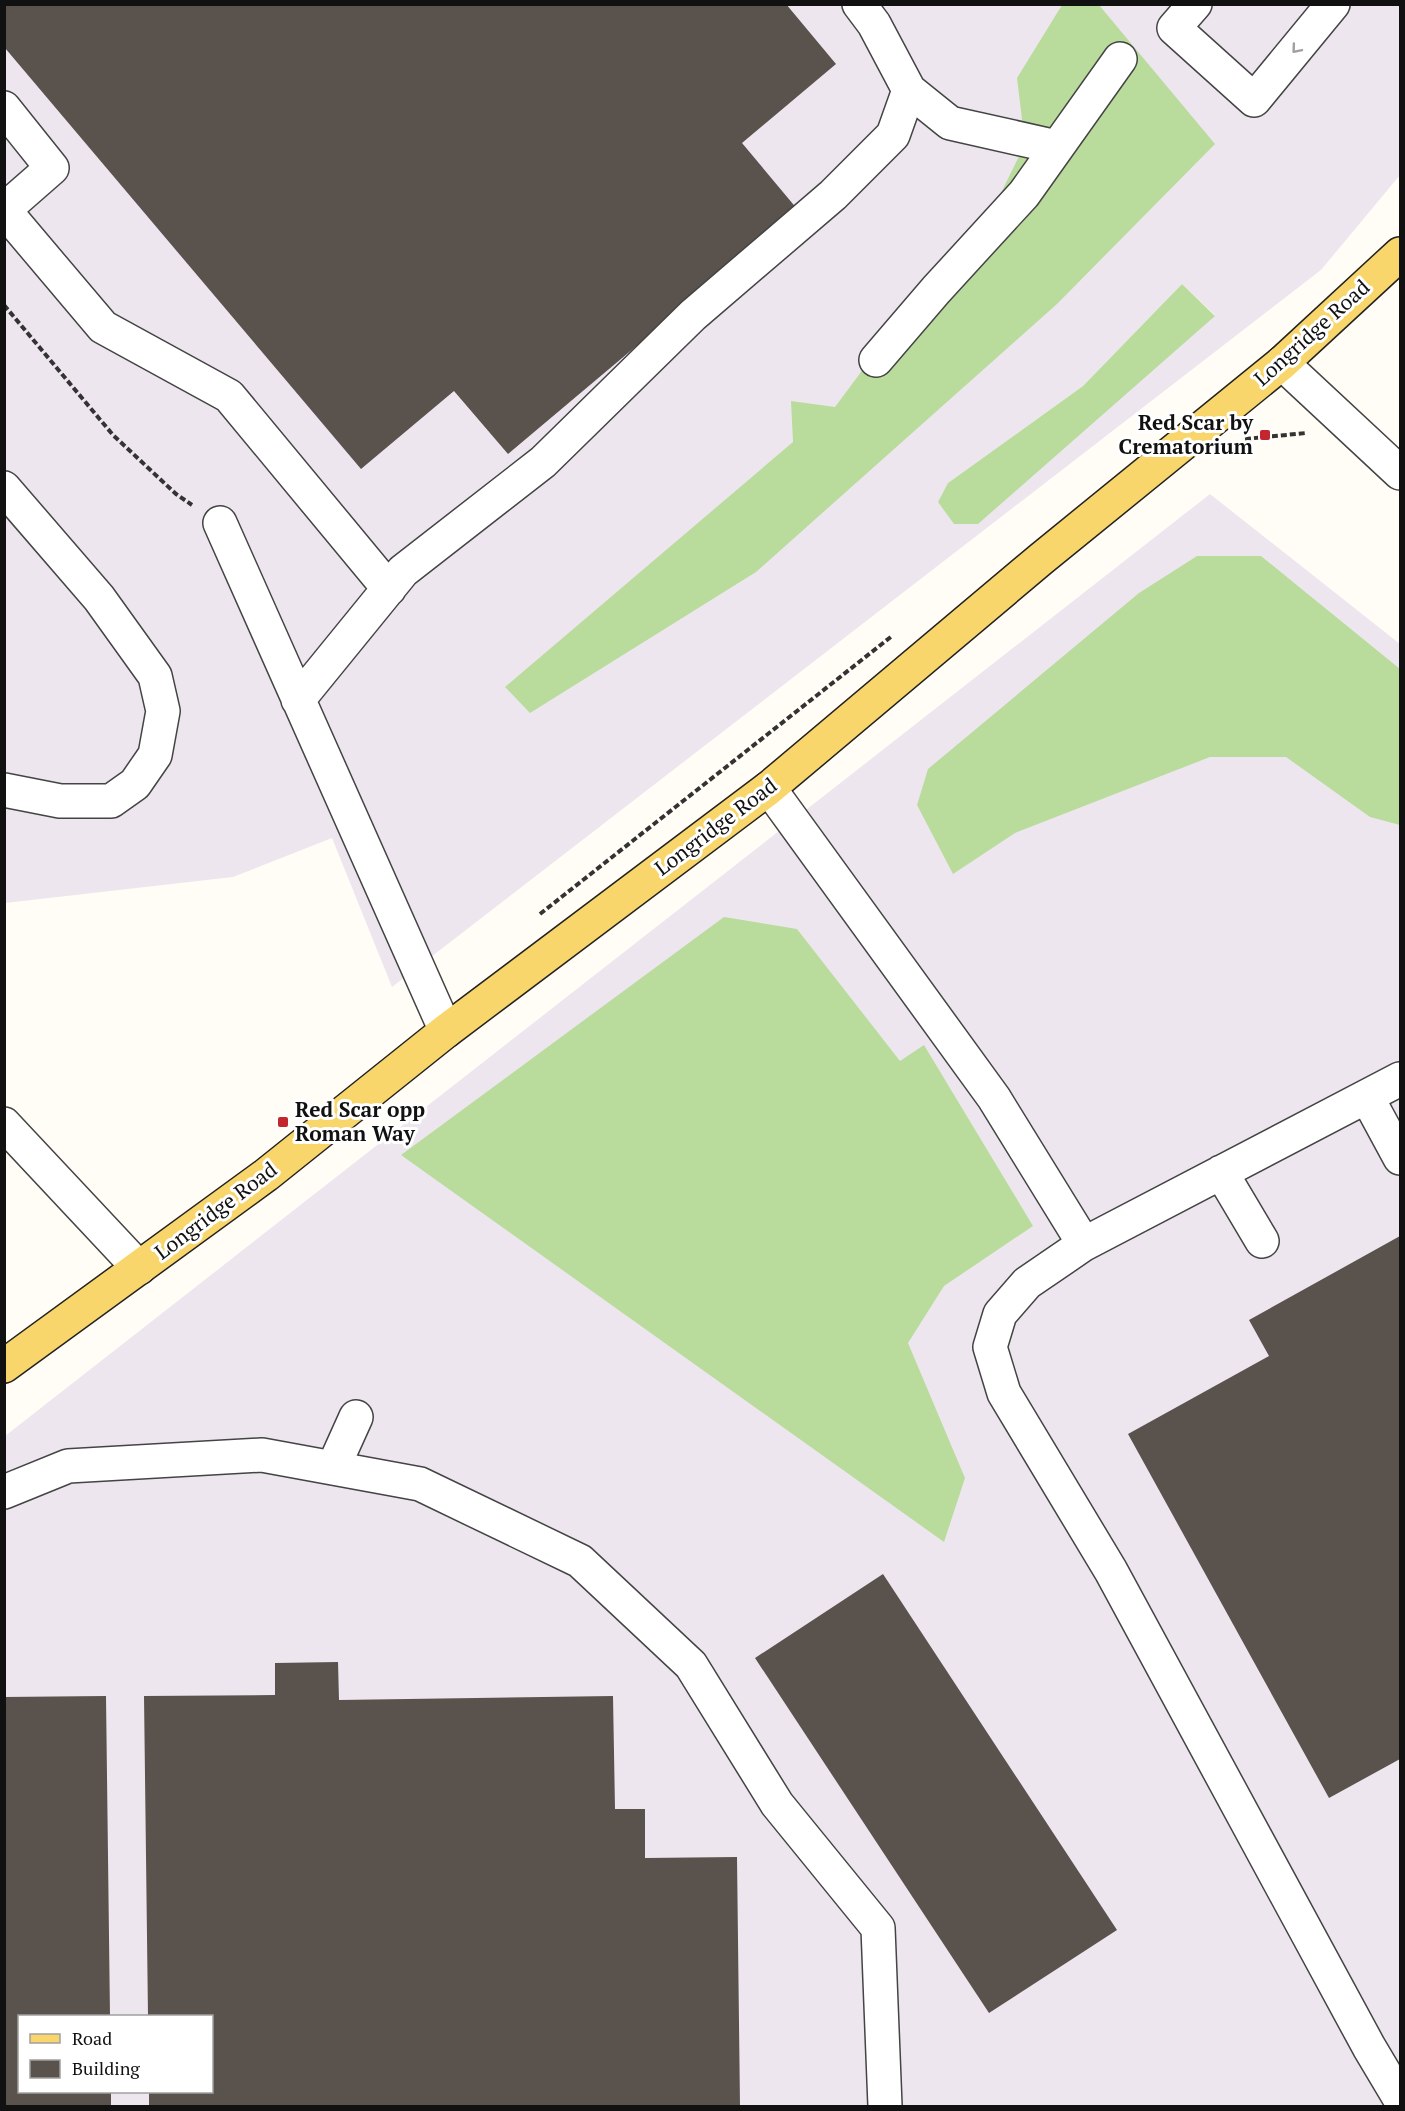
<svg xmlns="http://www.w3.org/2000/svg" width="1405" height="2111" viewBox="0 0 1405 2111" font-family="'PT Serif',serif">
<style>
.industrial{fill:#eee6ef;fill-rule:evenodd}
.forest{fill:#b9dc9c}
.building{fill:#5a524d}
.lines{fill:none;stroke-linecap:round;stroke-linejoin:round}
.minor-casing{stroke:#444;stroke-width:36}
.major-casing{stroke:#222;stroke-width:36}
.path{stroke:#333;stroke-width:4;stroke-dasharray:6 3;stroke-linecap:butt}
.minor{stroke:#fff;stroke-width:33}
.major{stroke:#f9d66b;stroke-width:33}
.oneway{stroke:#a0a0a0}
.poi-dot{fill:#c4262e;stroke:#fff;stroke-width:2}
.labels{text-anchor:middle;stroke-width:6;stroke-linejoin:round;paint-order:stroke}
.street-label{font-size:21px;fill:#111;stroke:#fff}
.poi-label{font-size:21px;font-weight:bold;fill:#111;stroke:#fff;text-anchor:end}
</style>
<rect width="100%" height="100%" fill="#fffdf5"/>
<path class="industrial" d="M4,5h1396v170l-79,95 -929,717 -60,-149 -99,39 -228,26zM1182,284l33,31 -267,168 135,-97z
M1210,494l190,150v1462h-1395v-670zM20,2016h192v76h-192z"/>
<path class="forest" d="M1062,5h37l116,139 -158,160 -301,268 -226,141 -25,-26 288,-245 -2,-41 44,6 81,-109 81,-97 28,-57 -8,-66z
M1182,284l33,32 -237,208h-24l-16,-22 10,-19 135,-97z
M1197,556h64l139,113v156l-30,-8 -84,-60h-76l-195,76 -62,41 -36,-69 11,-36 211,-176z
M724,917l73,12 103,132 24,-16 109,181 -89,60 -36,57 57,135 -21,64 -543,-387z"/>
<path class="building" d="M5,4h781l50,60 -94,79 56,67 -290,244 -54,-63 -93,78 -356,-421z
M1400,1236v523l-71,39 -201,-364 141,-78 -20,-36z
M883,1574l234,356 -128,83 -234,-355z
M338,1662l1,38 274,-4 2,113h30v49l92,-1 3,249h-591v-14h63v-76h-64l-4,-320 131,-1v-32z
M106,1696l4,320h-90v76h91v14h-107v-409z"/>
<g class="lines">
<g class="minor-casing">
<path id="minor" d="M1195,4l-21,24 80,72 79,-96
M909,90l41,33 107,24
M4,108l48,60 -48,42
M4,210l99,117 126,69 160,193
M876,360l60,-70 88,-96 96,-135
M1282,363l118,110
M4,488l95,110 56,78 8,35 -8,44 -20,29 -24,17h-51l-56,-11
M220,523l226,508
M298,700l105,-129 140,-109 150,-147 140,-120 60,-60 16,-45 -35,-66 -15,-20
M769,788l225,310 90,146 316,-165
M1367,1097l33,61
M4,1124l135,144
M1221,1172l41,69
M1084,1244l-57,39 -27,31 -10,33 14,46 107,178 258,476 31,52
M333,1468l23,-51
M4,1492l64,-26 194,-11 158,29 160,77 111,104 86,139 101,124 7,178"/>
</g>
<g class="major-casing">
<path id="major" d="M4,1366l262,-191 180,-144 323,-243 272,-229 241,-196 118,-109"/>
</g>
<path class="path" d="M4,305l109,130 63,59 16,11
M1245,439l61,-6
M540,914l352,-278"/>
<use href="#minor" class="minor"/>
<use href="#major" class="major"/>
</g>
<defs><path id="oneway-chevron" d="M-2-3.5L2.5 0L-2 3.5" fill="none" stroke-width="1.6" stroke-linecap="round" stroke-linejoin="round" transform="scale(1.5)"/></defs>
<use class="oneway" href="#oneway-chevron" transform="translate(1296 49) rotate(130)"/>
<g class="poi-dot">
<rect x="1259" y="429" width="12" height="12" rx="3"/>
<rect x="277" y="1116" width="12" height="12" rx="3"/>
</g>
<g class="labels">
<g class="street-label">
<text transform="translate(1312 333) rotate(-42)" y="7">Longridge Road</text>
<text transform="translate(716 827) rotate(-37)" y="7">Longridge Road</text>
<text transform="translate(216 1211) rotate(-37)" y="7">Longridge Road</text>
</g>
<g class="poi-label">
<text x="1253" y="430">Red Scar by<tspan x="1253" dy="24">Crematorium</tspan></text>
<text x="295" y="1117" text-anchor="start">Red Scar opp<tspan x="295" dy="24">Roman Way</tspan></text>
</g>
</g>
<rect width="1405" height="2111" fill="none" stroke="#111111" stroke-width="12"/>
<rect x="18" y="2015" width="195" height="78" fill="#ffffff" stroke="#a0a0a0" stroke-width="1.5"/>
<rect x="30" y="2034" width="30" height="9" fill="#f9d66b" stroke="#a0a0a0" stroke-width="1.5"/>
<text x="72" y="2045" font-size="18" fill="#111111">Road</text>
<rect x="30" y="2060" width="30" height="18" fill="#5a524d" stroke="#a0a0a0" stroke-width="1.5"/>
<text x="72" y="2075" font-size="18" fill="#111111">Building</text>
</svg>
